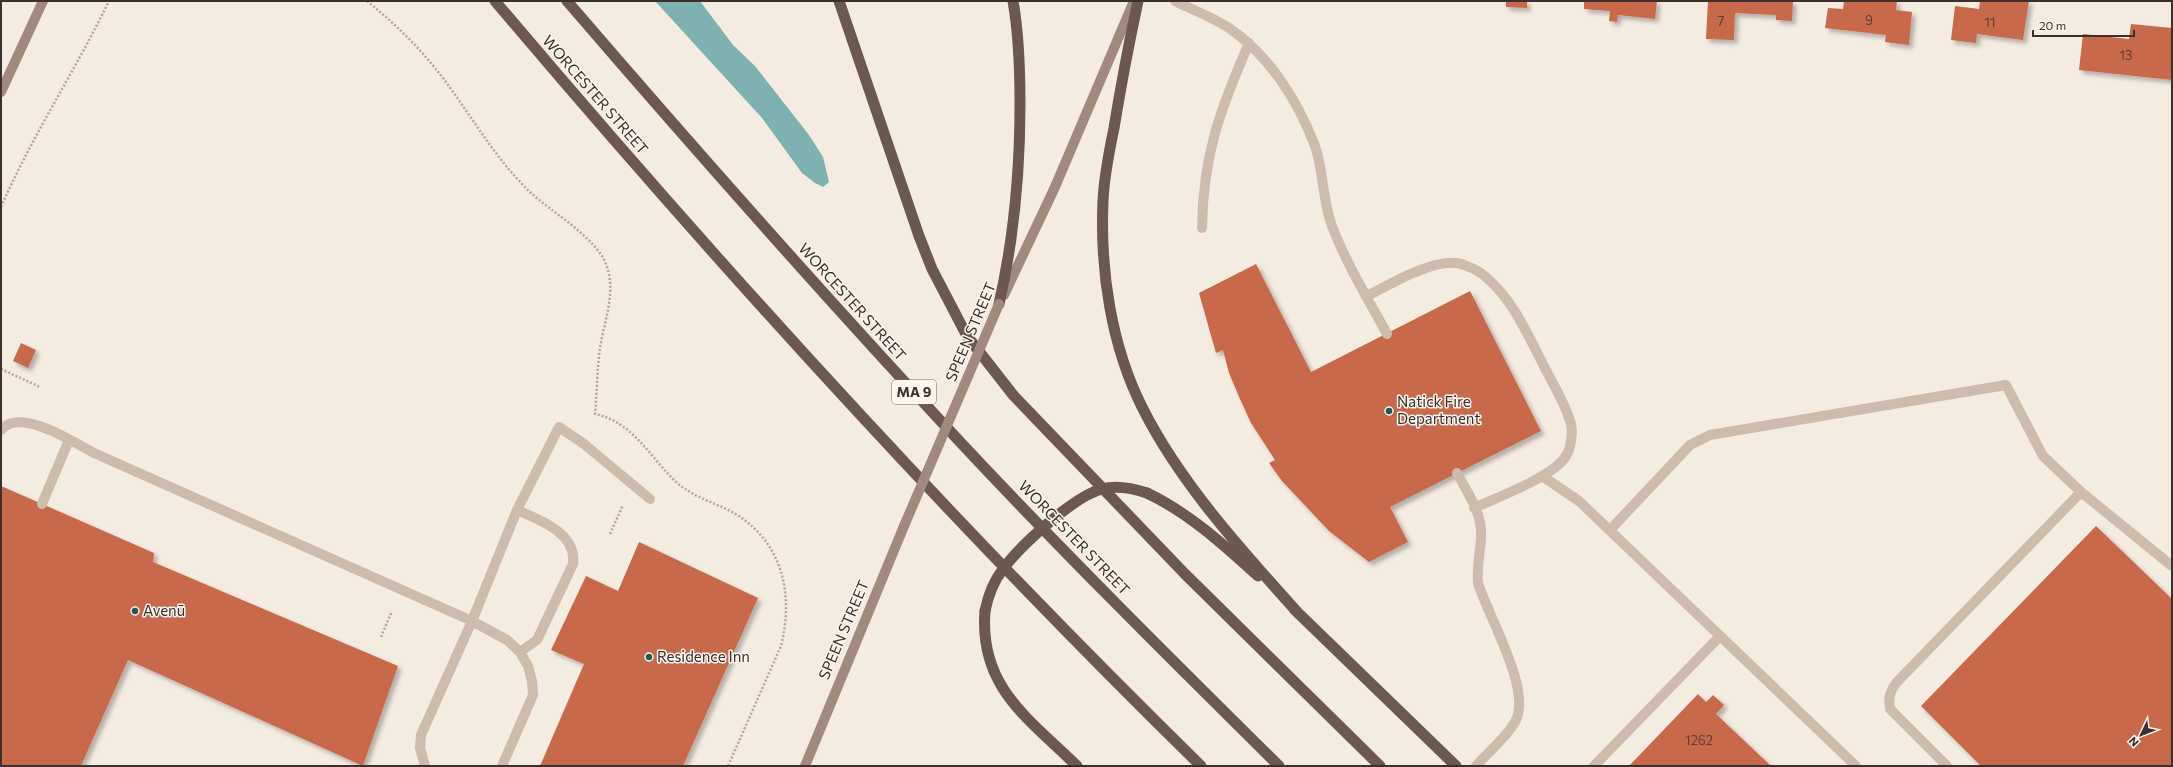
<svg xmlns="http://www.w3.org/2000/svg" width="2173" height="767" viewBox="0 0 2173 767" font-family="Commissioner,sans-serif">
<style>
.water{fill:#7fb0b2}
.building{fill:#c8694b;filter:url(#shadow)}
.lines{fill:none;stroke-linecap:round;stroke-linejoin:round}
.path{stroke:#b9a596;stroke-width:2.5;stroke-dasharray:2 2;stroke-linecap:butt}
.service{stroke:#cdbbac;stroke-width:10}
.secondary{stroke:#a18a7d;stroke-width:10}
.trunk{stroke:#6c584f;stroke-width:11}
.secondary-bridge{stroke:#a18a7d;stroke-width:10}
.trunk-bridge{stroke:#6c584f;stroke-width:11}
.poi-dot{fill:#1f5a5e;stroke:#fbf5ee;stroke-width:1.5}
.labels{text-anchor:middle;stroke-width:3;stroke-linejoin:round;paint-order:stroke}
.number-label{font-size:13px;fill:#5e3e33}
.shield{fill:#fbf5ee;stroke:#756b66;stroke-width:1}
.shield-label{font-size:14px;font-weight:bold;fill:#3b302b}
.street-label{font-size:15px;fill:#3b302b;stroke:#fbf5ee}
.poi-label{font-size:15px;fill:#3b302b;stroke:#fbf5ee;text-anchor:start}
</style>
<defs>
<filter id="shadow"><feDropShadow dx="3.5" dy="3.5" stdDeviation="2" flood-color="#0004"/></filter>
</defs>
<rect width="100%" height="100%" fill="#f4ebe1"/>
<path class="water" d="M655,1h45l33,44 22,21 54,69 14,22 6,25 -6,5 -8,-4 -13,-10 -40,-55z"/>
<path class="building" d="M1506,1h21v7l-21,-1z
M1584,1h73l-2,18 -37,-4 -1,7 -8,-1 1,-10 -26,-2z
M1708,1h85l-1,20 -16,-1v-5l-41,-2 -1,27 -28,-1z
M1844,1h53l-1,9 16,2 -3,33 -24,-3 1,-7 -61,-7 3,-20 15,1z
M1980,1h49l-6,39 -46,-6 -1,9 -25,-3 4,-34 24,3z
M2131,24l41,4v52l-93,-10 4,-36 46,5z
M1256,264l55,108 159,-81 71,140 -151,76 18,35 -39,20 -40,-31 -47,-50 -13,-18 6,-3 -24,-37 -11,-24 -11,-26 -6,-23 -7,3 -17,-60z
M21,343l15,7 -8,18 -15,-7z
M1,486l153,67 -1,9 245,104 -35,100 -235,-106 -47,106h-80z
M2096,526l76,73v167h-191l-60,-60z
M639,542l119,56 -75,168h-143l44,-102 -33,-14 35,-74 32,15z
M1698,694l8,8 7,-7 11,10 -8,9 55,52h-142z"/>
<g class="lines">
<path class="path" d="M367,1c32,26 60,54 84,88 26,36 46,71 79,103 22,21 68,46 77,75 9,25 -3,56 -7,81 -3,22 -3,44 -5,66 38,8 55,43 80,67 17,16 39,21 59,32 49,29 60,82 47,133l-53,120
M1,207c31,-71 74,-136 108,-206
M1,369l39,18
M610,534l13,-29
M381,637l11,-26"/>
<path class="service" d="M1175,1c18,9 37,16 54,27 40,27 69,73 86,118 9,26 7,54 17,80 14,37 36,73 55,108
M1202,228c1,-73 18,-118 47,-185
M1367,296c24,-12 63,-36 90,-33 10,2 23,8 30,15 28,24 43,62 60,94 8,16 19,33 24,52 2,8 0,24 -5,32 -13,21 -68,41 -92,52
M1,430c19,-23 72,12 93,23l378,168 45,-111 42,-83 25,17 66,55
M1457,473c9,17 23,37 24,57 1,18 -5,35 -3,53 10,33 55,108 37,139 -10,17 -27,30 -39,44
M1542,476l37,25 277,265
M42,504l27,-64
M517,510c23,10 60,23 56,54l-36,76 -17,12
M1610,530l80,-85 20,-10 296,-50 37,71 38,36 91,74
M425,766l-5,-18 1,-13 51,-114 35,19 13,12 8,14 4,15 1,14 -31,71
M1594,766l126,-130
M1947,766l-57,-57c-2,-12 0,-18 7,-27l184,-190"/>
<path class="secondary" d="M1,92l42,-91
M1004,295l51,-108 79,-186
M805,766l99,-240"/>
<path class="trunk" d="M495,1c224,265 458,522 706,765
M567,1c129,150 260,298 395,443 103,110 210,216 317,322
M839,1l80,235 13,33 35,67 47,60 171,178 195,192
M1138,1c-9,42 -17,84 -24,127 -5,24 -10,49 -11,73 -3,70 8,145 40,208 38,75 100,143 156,205
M999,304c15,-66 21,-132 21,-200 0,-34 -1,-69 -7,-103
M1147,493c42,20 77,52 111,83
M1294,609l162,157
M985,611c-6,76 43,107 92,155"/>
<path class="secondary-bridge" d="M904,526l95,-222"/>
<path class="trunk-bridge" d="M985,611c3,-15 8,-29 18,-42 17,-23 71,-73 99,-80 15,-4 30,-1 45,4"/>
</g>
<g class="poi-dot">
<circle cx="1389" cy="411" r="4"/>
<circle cx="135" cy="611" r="4"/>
<circle cx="649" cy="657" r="4"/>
</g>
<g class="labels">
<g class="number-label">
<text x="1869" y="25">9</text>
<text x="1721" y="26">7</text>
<text x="1990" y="27">11</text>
<text x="2126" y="60">13</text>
<text x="1699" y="745">1262</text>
</g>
<rect class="shield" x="892" y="380" width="44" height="24" rx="3"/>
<g class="shield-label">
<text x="914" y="397">MA 9</text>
</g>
<g class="street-label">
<text transform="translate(595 95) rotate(49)" y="5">WORCESTER STREET</text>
<text transform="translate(852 302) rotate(48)" y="5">WORCESTER STREET</text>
<text transform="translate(971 332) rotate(-67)" y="5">SPEEN STREET</text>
<text transform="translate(1074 538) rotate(46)" y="5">WORCESTER STREET</text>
<text transform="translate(844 630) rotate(-67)" y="5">SPEEN STREET</text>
</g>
<g class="poi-label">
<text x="1397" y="407">Natick Fire<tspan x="1397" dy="17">Department</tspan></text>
<text x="143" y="616">Avenū</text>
<text x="657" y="662">Residence Inn</text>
</g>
</g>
<rect width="2173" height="767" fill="none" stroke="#3b302b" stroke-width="4"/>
<g transform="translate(2141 735) rotate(227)" stroke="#fbf5ee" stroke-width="3" paint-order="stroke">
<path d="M0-3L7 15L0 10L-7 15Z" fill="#3b302b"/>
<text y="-6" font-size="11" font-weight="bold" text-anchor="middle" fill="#3b302b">N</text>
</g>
<path d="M2033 30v6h101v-6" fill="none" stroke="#3b302b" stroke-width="2"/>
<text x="2039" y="30" font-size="12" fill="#3b302b" stroke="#fbf5ee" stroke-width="3" paint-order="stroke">20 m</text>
</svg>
